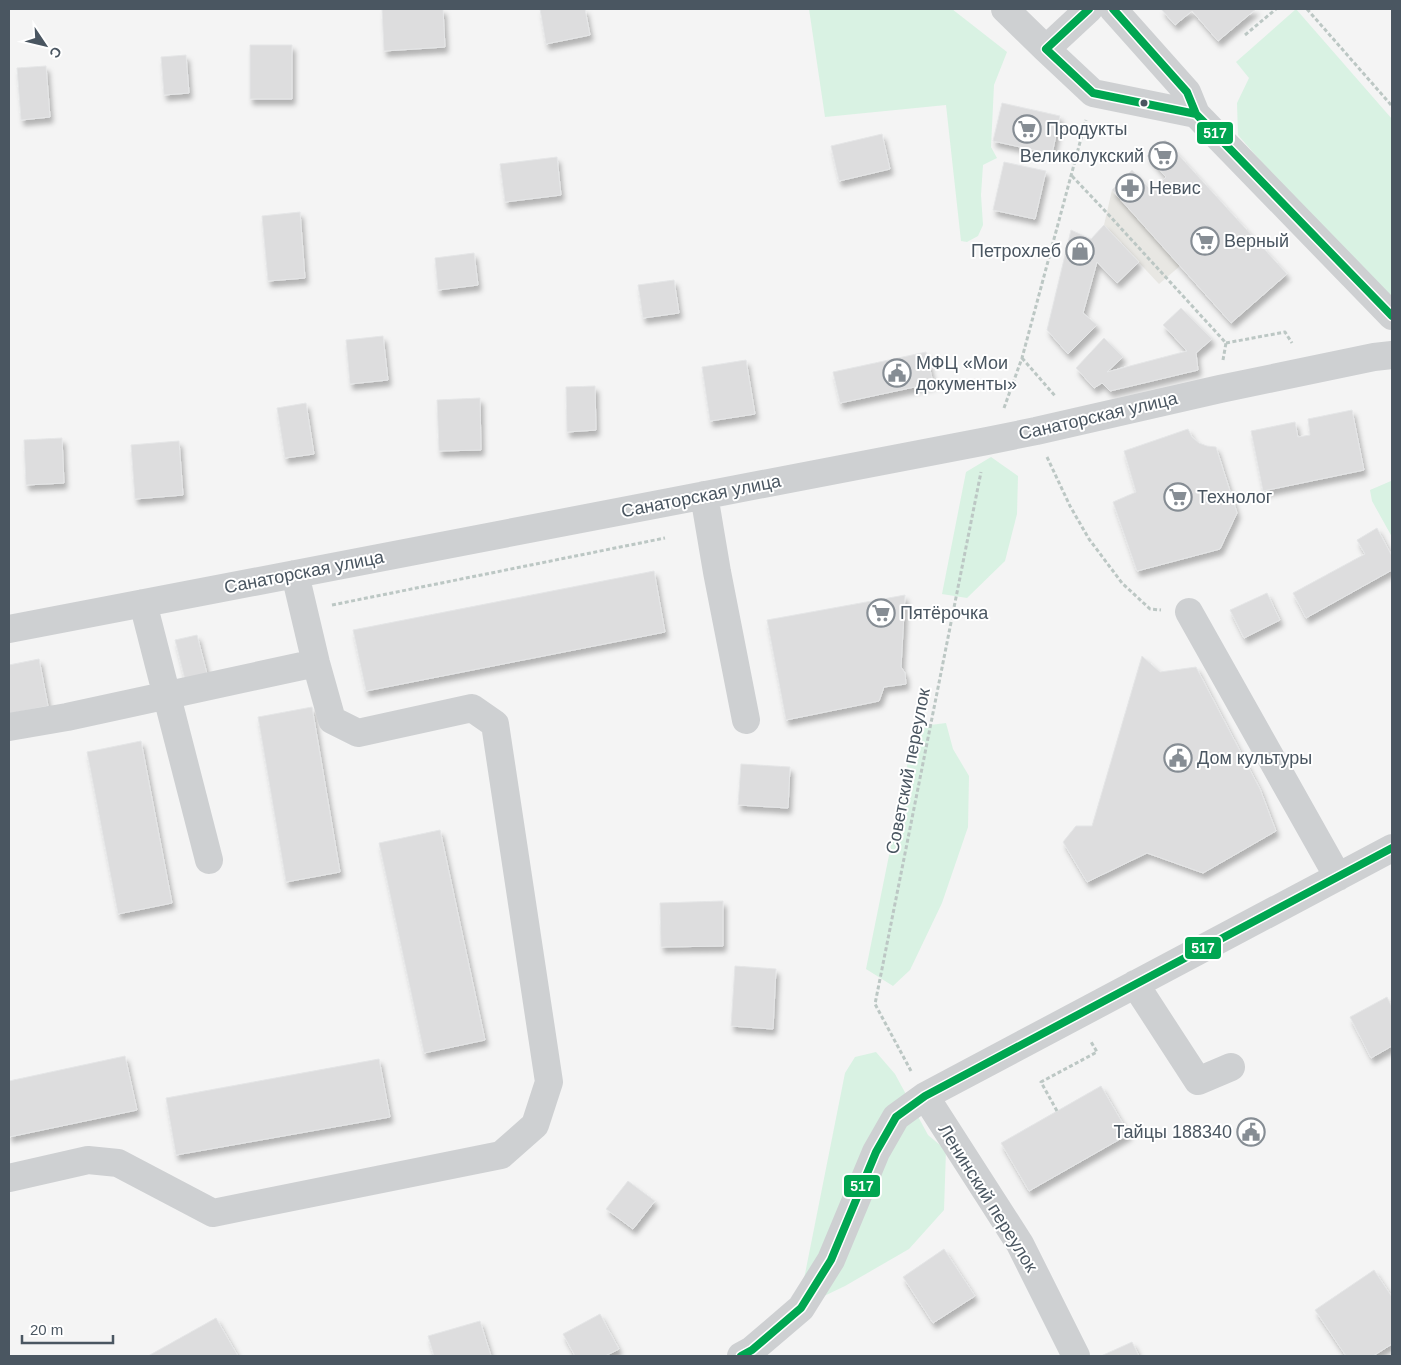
<svg xmlns="http://www.w3.org/2000/svg" width="1401" height="1365" viewBox="0 0 1401 1365" font-family="Helvetica,sans-serif">
<style>
.commercial{fill:#e8e7e3}
.green{fill:#d9f2e3}
.building{fill:#ddddde;stroke:#e5e6e7;filter:url(#shadow)}
.lines{fill:none;stroke-linecap:round;stroke-linejoin:round}
.path{stroke:#bcc7c4;stroke-width:3;stroke-dasharray:4 2.5;stroke-linecap:butt}
.minor{stroke:#ced0d2;stroke-width:28}
.bus-1-casing{stroke:#fff;stroke-width:11}
.bus-1{stroke:#00a651;stroke-width:8}
.bus-dot{fill:#4a5661;stroke:#fff;stroke-width:2}
.labels{text-anchor:middle;stroke-width:4;stroke-linejoin:round;paint-order:stroke}
.poi-label{font-size:18px;fill:#4a5661;stroke:#fff;text-anchor:start}
.street-label{font-size:18px;fill:#4a5661;stroke:#fff}
.line-badge{stroke:#fff;stroke-width:2}
.badge-label{font-size:14px;text-anchor:middle;font-weight:bold;fill:#fff}
</style>
<defs>
<filter id="shadow"><feDropShadow dx="3" dy="5.5" stdDeviation="2.5" flood-color="#0004"/></filter>
</defs>
<rect width="100%" height="100%" fill="#f4f4f4"/>
<path class="commercial" d="M1112,190l68,76 -21,18 -55,-59z"/>
<path class="green" d="M809,9h143l55,43 -13,33 -3,62 6,11 -14,7 -2,30 2,30 -5,11 -11,6 -6,-1 -15,-136 -121,12z
M1296,9l96,110v182l-128,-136 -26,-30 -1,-32 12,-25 -13,-16z
M991,457l27,19 -1,38 -12,47 -38,37 -25,-4 24,-122z
M1391,481l1,2v54l-20,-36 -2,-11z
M946,723l7,26 16,27 -1,51 -26,76 -32,67 -17,16 -27,-17 49,-242z
M876,1052l19,22 33,61 18,15 -2,60 -35,39 -64,37 -23,11 -18,-18 41,-206 10,-16z"/>
<path class="building" d="M382,9h61l2,38 -61,4z
M540,9h45l5,26 -44,9z
M1161,9h95l-38,32 -26,-30 -17,14z
M250,45h42v54h-42z
M186,55l3,38 -25,2 -3,-38z
M46,66l4,51 -29,3 -4,-52z
M1002,103l58,13 -8,38 -59,-13z
M882,134l8,35 -51,12 -8,-35z
M1165,140l122,134 -56,49 -119,-133 20,-20 20,21 14,-14 -19,-21z
M557,157l4,38 -56,7 -5,-38z
M1004,162l42,9 -11,48 -42,-9z
M300,212l5,66 -37,3 -6,-65z
M1104,225l35,37 -22,21 -20,-21 -14,51 14,12 -29,29 -21,-24 24,-100 20,9z
M474,253l4,32 -40,5 -3,-32z
M674,280l5,33 -36,5 -5,-33z
M1181,308l31,31 -16,14 2,17 -88,21 -8,-8 -8,5 -18,-20 28,-30 19,19 -16,15 80,-21 -24,-26z
M383,336l5,44 -38,4 -4,-44z
M926,352l7,31 -93,20 -7,-31z
M746,360l9,54 -45,7 -8,-54z
M595,386l1,44 -29,2 -1,-45z
M480,398l1,52 -42,1 -2,-51z
M306,403l8,51 -29,4 -8,-50z
M1352,410l12,60 -101,21 -12,-60 44,-9 3,15 12,-2 -2,-16z
M1188,429l4,8 7,6 8,3 9,1 21,66 -17,36 -83,22 -24,-69 23,-10 -12,-41z
M62,438l2,45 -38,2 -2,-45z
M179,441l4,54 -48,4 -4,-54z
M1377,528l15,28v14l-86,48 -13,-25 72,-39 -8,-14z
M654,571l11,61 -299,59 -13,-61z
M1267,593l13,27 -36,18 -14,-28z
M905,595l-4,72 4,6 1,11 -22,3 -5,14 -93,19 -19,-100z
M197,635l10,39 -22,6 -10,-40z
M1142,656l18,16 36,-5 64,122 16,42 -73,42 -56,-20 -60,29 -24,-40 13,-16h16z
M39,659l9,47 -39,8v-49z
M312,707l28,165 -54,10 -28,-165z
M141,741l31,162 -54,11 -31,-162z
M741,764l49,3 -2,41 -50,-3z
M440,830l45,210 -61,13 -45,-210z
M723,901v45l-62,1 -1,-44z
M735,966l41,3 -3,60 -42,-3z
M1387,997l5,10v39l-21,12 -21,-41z
M125,1056l12,54 -128,27v-56z
M379,1059l11,58 -214,38 -10,-57z
M1101,1086l28,48 -100,57 -28,-48z
M628,1181l27,20 -22,28 -27,-20z
M944,1249l31,47 -42,27 -30,-46z
M1374,1270l18,27v47l-19,12h-27l-31,-46z
M600,1314l19,35 -14,7h-30l-12,-22z
M216,1318l22,38h-90z
M480,1321l11,35h-57l-6,-20z
M1132,1342l7,14h-38z"/>
<g class="lines">
<path class="path" d="M1307,9l85,97
M1245,35l31,-26
M1072,176l35,37 119,130 -3,17
M1226,343l59,-11 7,11
M1022,358l34,39
M1004,408l18,-50 64,-238
M1047,457l23,49 19,33 33,44 28,26 11,1
M332,605l333,-67
M911,1071l-36,-67 106,-532
M1057,1111l-16,-29 56,-30 -7,-12"/>
<path class="minor" d="M1005,9l41,40 47,44 103,21 196,202
M1113,9l74,83 9,22
M1046,49l43,-40
M704,495l13,77 29,148
M143,603l66,257
M1189,612l149,265
M9,629l978,-188 49,-10 184,-42 154,-32 18,-2
M9,727l58,-10 249,-54
M1135,984l63,97 33,-14
M925,1096l95,148 56,112
M9,1178l79,-18 30,3 95,50 288,-58 34,-30 14,-43 -54,-358 -23,-16 -114,25 -26,-13 -16,-57 -21,-89
M741,1356l11,-6 49,-42 30,-48 45,-108 20,-35 29,-21 467,-248"/>
<g class="bus-1-casing">
<path id="bus-1" d="M1089,9l-43,40 47,44 103,21 196,202
M1113,9l74,83 9,22 17,17
M741,1356l11,-6 49,-42 30,-48 45,-108 20,-35 29,-21 467,-248"/>
</g>
<use href="#bus-1" class="bus-1"/>
</g>
<defs>
<g id="supermarket-ring" transform="scale(1.4375)"><circle r="9.5" fill="#fff" stroke="#868d94" stroke-width="1.5"/><path d="M-6-5.5h2.5l.6 2H6L4.5 2H-2.5L-4.4-4H-6ZM-1.5 3.2a1.3 1.3 0 1 0 .1 0ZM3 3.2a1.3 1.3 0 1 0 .1 0Z" fill="#868d94"/></g>
<g id="pharmacy-ring" transform="scale(1.4375)"><circle r="9.5" fill="#fff" stroke="#868d94" stroke-width="1.5"/><path d="M-2-6h4v4h4v4h-4v4h-4v-4h-4v-4h4Z" fill="#868d94"/></g>
<g id="shop-ring" transform="scale(1.4375)"><circle r="9.5" fill="#fff" stroke="#868d94" stroke-width="1.5"/><path d="M-5-2.5h2.3a2.7 3.5 0 0 1 5.4 0H5L5.5 6h-11ZM-1.5-2.5h3a1.5 2.3 0 0 0-3 0Z" fill="#868d94"/></g>
<g id="civic-ring" transform="scale(1.4375)"><circle r="9.5" fill="#fff" stroke="#868d94" stroke-width="1.5"/><path d="M-.6-6.5H3V-4.5H.6V-3L4-1V1h2V6H-6V1h2V-1L-.6-3ZM-1.2 2.5V6h2.4V2.5Z" fill="#868d94"/></g>
</defs>
<g fill-rule="evenodd">
<use href="#supermarket-ring" x="1027" y="129"/>
<use href="#supermarket-ring" x="1163" y="156"/>
<use href="#pharmacy-ring" x="1130" y="188"/>
<use href="#supermarket-ring" x="1205" y="241"/>
<use href="#shop-ring" x="1080" y="251"/>
<use href="#civic-ring" x="897" y="373"/>
<use href="#supermarket-ring" x="1178" y="497"/>
<use href="#supermarket-ring" x="881" y="613"/>
<use href="#civic-ring" x="1178" y="758"/>
<use href="#civic-ring" x="1251" y="1132"/>
</g>
<circle class="bus-dot" cx="1144" cy="103" r="4.5"/>
<g class="labels">
<g class="poi-label">
<text x="1046" y="135">Продукты</text>
<text x="1144" y="162" text-anchor="end">Великолукский</text>
<text x="1149" y="194">Невис</text>
<text x="1224" y="247">Верный</text>
<text x="1061" y="257" text-anchor="end">Петрохлеб</text>
<text x="916" y="369">МФЦ «Мои<tspan x="916" dy="21">документы»</tspan></text>
<text x="1197" y="503">Технолог</text>
<text x="900" y="619">Пятёрочка</text>
<text x="1197" y="764">Дом культуры</text>
<text x="1232" y="1138" text-anchor="end">Тайцы 188340</text>
</g>
<g class="street-label">
<text transform="translate(1098 416) rotate(-13)" y="6">Санаторская улица</text>
<text transform="translate(701 496) rotate(-11)" y="6">Санаторская улица</text>
<text transform="translate(304 572) rotate(-11)" y="6">Санаторская улица</text>
<text transform="translate(908 771) rotate(-79)" y="6">Советский переулок</text>
<text transform="translate(988 1198) rotate(58)" y="6">Ленинский переулок</text>
</g>
</g>
<g class="line-badge">
<rect x="1196" y="121" width="38" height="24" rx="5" fill="#00a651"/>
<rect x="1184" y="936" width="38" height="24" rx="5" fill="#00a651"/>
<rect x="843" y="1174" width="38" height="24" rx="5" fill="#00a651"/>
</g>
<g class="badge-label">
<text x="1215" y="138">517</text>
<text x="1203" y="953">517</text>
<text x="862" y="1191">517</text>
</g>
<rect width="1401" height="1365" fill="none" stroke="#4a5661" stroke-width="20"/>
<g transform="translate(45 45) rotate(125)" stroke="#ffffff" stroke-width="4" paint-order="stroke">
<path d="M0-4L9 19L0 12L-9 19Z" fill="#4a5661"/>
<text y="-8" font-size="14" font-weight="bold" text-anchor="middle" fill="#4a5661">С</text>
</g>
<path d="M22 1335v8h91v-8" fill="none" stroke="#4a5661" stroke-width="2.5"/>
<text x="30" y="1335" font-size="15" fill="#4a5661" stroke="#ffffff" stroke-width="4" paint-order="stroke">20 m</text>
</svg>
